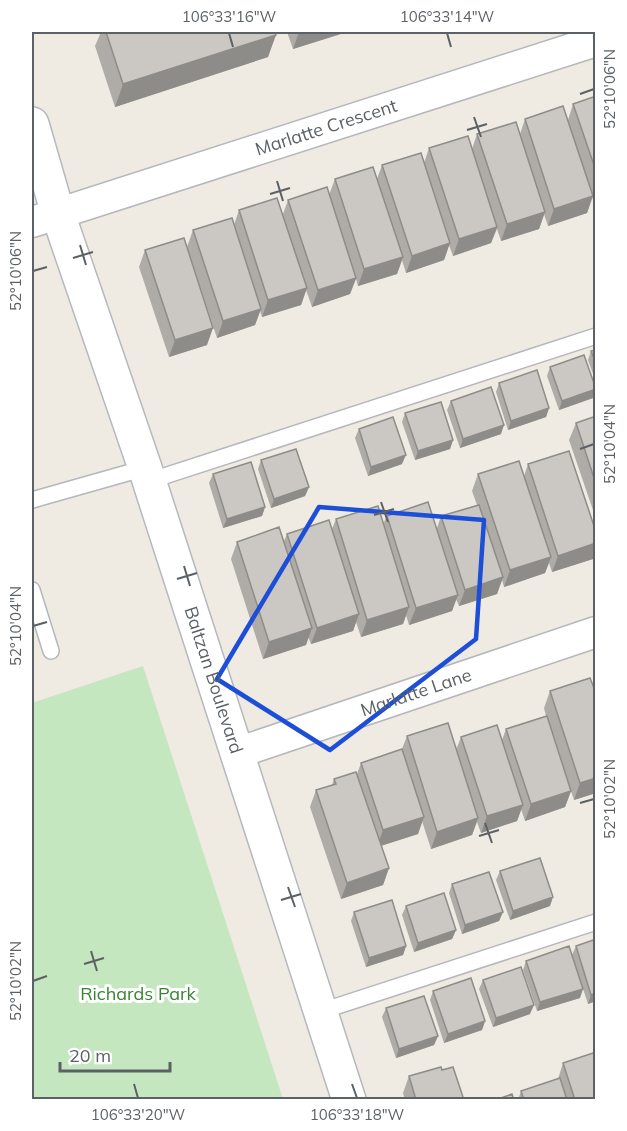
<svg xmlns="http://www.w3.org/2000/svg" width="627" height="1131" viewBox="0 0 627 1131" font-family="Mulish,sans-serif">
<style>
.green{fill:#c4e7bf}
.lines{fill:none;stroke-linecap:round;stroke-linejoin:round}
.lane-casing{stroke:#b4b7bb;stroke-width:18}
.street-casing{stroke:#b4b7bb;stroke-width:33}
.secondary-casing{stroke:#b5b9be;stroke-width:36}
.lane{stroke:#fff;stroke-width:15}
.street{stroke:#fff;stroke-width:30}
.secondary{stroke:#fff;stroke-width:33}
.wall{fill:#afaca8}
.shaded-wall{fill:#8e8c88}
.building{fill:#cbc8c3;stroke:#8e8c88;stroke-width:1.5}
.marked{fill:none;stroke:#1d4ed8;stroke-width:4.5;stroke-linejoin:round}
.ticks{fill:none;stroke:#5b6165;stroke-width:2}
.labels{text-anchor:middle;stroke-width:6;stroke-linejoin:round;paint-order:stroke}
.street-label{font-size:18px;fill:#5b6165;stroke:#fff}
.park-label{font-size:18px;fill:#388532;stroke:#fff}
.neatline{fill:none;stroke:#5b6165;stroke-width:2}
.ticks-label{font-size:15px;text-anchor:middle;fill:#5b6165}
</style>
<rect width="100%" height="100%" fill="#efebe3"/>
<path class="green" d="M143,666l140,433h-251v-396z"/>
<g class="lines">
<g class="lane-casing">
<path id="lane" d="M149,481l447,-145
M32,500l113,-32
M32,590l19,61
M322,1011l274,-89"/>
</g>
<g class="street-casing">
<g id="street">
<path id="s1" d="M32,222l564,-181"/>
<path id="s2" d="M237,753l359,-121"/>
</g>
</g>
<g class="secondary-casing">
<g id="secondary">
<path id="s3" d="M32,124l26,90 87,254 204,632"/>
</g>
</g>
<use href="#lane" class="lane"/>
<use href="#street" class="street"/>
<use href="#secondary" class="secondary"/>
</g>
<path class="wall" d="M101,32h174l-7,25 -153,50 -20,-61z
M287,32h60l-54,17z
M596,96v111l-4,-10 -5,16 -39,13 -4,-12 -5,15 -38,12 -4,-12 -6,14 -38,13 -4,-11 -5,15 -38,13 -4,-13 -5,14 -39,12 -2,-7 -6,15 -38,13 -6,-17 -5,15 -39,12 -2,-6 -5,14 -38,13 -30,-91 6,-17 41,-5 5,-15 44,4 5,-14 41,-5 6,-16h42l5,-14 42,-2 5,-15 43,1 5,-15h43l5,-15 43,1 5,-16z
M145,250l62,95 -38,12 -30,-90z
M596,350v32l-8,-22 3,-9z
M550,367l46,20v4l-3,7 -34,12 -12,-34z
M499,383l50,25 -3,9 -38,13 -12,-38z
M451,401l50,33 -41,14 -13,-38z
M405,413l48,27 -3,9 -35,11 -13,-38z
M596,416v103l-27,-79 7,-17z
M359,429l43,35 -34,12 -13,-38z
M261,460l48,27 -4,9 -34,12 -13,-39z
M528,464l68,68v20l-3,7 -41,13 -3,-9 -4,10 -41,14 -2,-7 -5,14 -38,12 -3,-7 -4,12 -43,14 -3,-10 -3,9 -42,13 -5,-15 -3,9 -42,13 -3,-7 -2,8 -43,14 -32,-100 6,-17 47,-1 3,-7 45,-5 4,-10 47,5 4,-8 50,12 4,-12 36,-11 -5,-14 6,-17 46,2z
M213,474l52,33 -3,9 -39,12 -14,-45z
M550,691l46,102 -22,7 -3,-9 -6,16 -40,14 -4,-12 -4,12 -36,12 -4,-11 -5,13 -41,14 -9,-28 -4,13 -37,12 8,22 -6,17 -42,14 -31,-92 6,-17 16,-5 2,-6 23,-5 4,-11 41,-14 5,-13 49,14 5,-13 41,3 4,-11 40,-13 -2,-8z
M500,871l50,35 -40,14 -14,-40z
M452,884l51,28 -4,9 -37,13 -13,-41z
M406,906l50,24 -4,9 -38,13 -12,-37z
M354,912l52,34 -3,9 -37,12 -15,-46z
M576,946l20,55 -8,3 -16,-49z
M526,961l54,37 -43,13 -14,-41z
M483,980l47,34 -37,13 -14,-38z
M433,991l52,30 -3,9 -38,13 -14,-43z
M386,1008l52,28 -4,9 -38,13 -14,-41z
M563,1063l33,37h-78l3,-9 37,-12z
M442,1070l22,30h-59l-2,-7 6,-17z"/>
<path class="shaded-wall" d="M299,32h48l-54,17z
M276,35l-8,22 -153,50 8,-23z
M593,196l-6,17 -39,13 6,-17z
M545,212l-6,17 -38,12 6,-17z
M497,227l-6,16 -38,13 6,-17z
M450,243l-6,17 -38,13 6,-17z
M403,257l-6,17 -39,12 6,-17z
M356,278l-6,16 -38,13 6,-17z
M307,288l-6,17 -39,12 6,-17z
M261,309l-6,16 -38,13 6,-17z
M213,328l-6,17 -38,12 6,-17z
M596,389l-3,9 -34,12 3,-9z
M549,408l-3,9 -38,13 3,-9z
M504,425l-3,9 -41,14 3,-9z
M453,440l-3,9 -35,11 3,-9z
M406,455l-4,9 -34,12 3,-9z
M309,487l-4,9 -34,12 3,-9z
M265,507l-3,9 -39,12 4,-9z
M596,543v9l-3,7 -41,13 6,-16z
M551,557l-6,16 -41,14 6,-17z
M503,577l-6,17 -38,12 6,-16z
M458,595l-6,16 -43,14 7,-17z
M409,607l-6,17 -42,13 6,-17z
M359,614l-6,17 -42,13 6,-16z
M312,628l-6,17 -43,14 6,-17z
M596,778v15l-22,7 6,-17z
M571,791l-6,16 -40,14 6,-17z
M523,805l-6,16 -36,12 6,-17z
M424,817l-6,17 -41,13 6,-17z
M478,818l-6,17 -41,14 6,-17z
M389,868l-6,17 -42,14 6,-16z
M553,897l-3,9 -40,14 3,-9z
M503,912l-4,9 -37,13 3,-9z
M456,930l-4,9 -38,13 4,-9z
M406,946l-3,9 -37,12 3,-9z
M583,989l-3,9 -43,13 3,-9z
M596,993v8l-8,3 3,-9z
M534,1005l-4,9 -37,13 3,-9z
M485,1021l-3,9 -38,13 4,-9z
M438,1036l-4,9 -38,13 3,-9z"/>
<path class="building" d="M106,32h169l1,3 -153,49z
M596,96v75l-23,-67z
M563,106l30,90 -39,13 -29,-90z
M516,122l29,90 -38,12 -30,-90z
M468,136l29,91 -38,12 -30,-91z
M421,153l29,90 -38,13 -30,-91z
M373,167l30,90 -39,12 -29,-90z
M327,187l29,91 -38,12 -30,-90z
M277,198l30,90 -39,12 -29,-90z
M232,218l29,91 -38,12 -30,-91z
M184,238l29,90 -38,12 -30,-90z
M596,350v13l-5,-12z
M584,355l12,34 -34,12 -12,-34z
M537,370l12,38 -38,13 -12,-38z
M491,387l13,38 -41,14 -12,-38z
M441,402l12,38 -35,11 -13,-38z
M596,416v68l-20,-61z
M393,417l13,38 -35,12 -12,-38z
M296,449l13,38 -35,12 -13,-39z
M569,451l27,81v11l-38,13 -30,-92z
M519,461l32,96 -41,13 -32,-96z
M251,462l14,45 -38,12 -14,-45z
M428,502l30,93 -42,13 -29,-92z
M479,505l24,72 -38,13 -24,-74z
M378,506l31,101 -42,13 -31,-101z
M329,520l30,94 -42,14 -30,-94z
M279,527l33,101 -43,14 -32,-100z
M590,678l6,15v85l-16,5 -30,-92z
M547,716l24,75 -40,13 -25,-75z
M448,723l30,95 -41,14 -30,-96z
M497,725l26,80 -36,11 -26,-79z
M402,749l22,68 -41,13 -22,-67z
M356,772l33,96 -42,15 -31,-93 20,-6 -2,-5z
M540,858l13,39 -40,14 -13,-40z
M489,872l14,40 -38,13 -13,-41z
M444,893l12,37 -38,13 -12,-37z
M392,900l14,46 -37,12 -15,-46z
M596,939v54l-5,2 -15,-49z
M569,946l14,43 -43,13 -14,-41z
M521,967l13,38 -38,13 -13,-38z
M471,978l14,43 -37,13 -15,-43z
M424,996l14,40 -39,13 -13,-41z
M596,1052v48h-21l-12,-37z
M441,1067l1,3 11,-3 11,33h-48l-7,-24z
M560,1078l7,22h-43l-3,-9z
M512,1094l2,6h-19z"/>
<path class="marked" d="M319,507l165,13 -8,119 -146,111 -113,-71z"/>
<path class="ticks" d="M229,33l4,14M447,33l4,14M580,94l14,-5M474,117l7,20M467,130l20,-6M277,181l6,20M270,194l20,-6M80,245l6,20M73,258l20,-6M33,271l14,-4M580,449l14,-5M381,502l7,20M374,515l20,-6M184,566l6,20M177,579l20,-6M33,626l14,-4M580,803l14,-4M485,823l7,20M479,836l20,-6M288,887l7,20M281,900l20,-6M91,951l6,20M84,964l20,-6M33,981l14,-5M134,1084l4,14M352,1084l5,14"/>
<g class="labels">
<g class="street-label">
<text dy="6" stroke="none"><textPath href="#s1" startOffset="309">Marlatte Crescent</textPath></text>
<text dy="6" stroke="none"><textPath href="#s3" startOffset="585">Baltzan Boulevard</textPath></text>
<text dy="6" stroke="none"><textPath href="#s2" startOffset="189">Marlatte Lane</textPath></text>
</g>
<g class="park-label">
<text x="138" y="1000">Richards Park</text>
</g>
</g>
<rect width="627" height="1131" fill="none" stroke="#ffffff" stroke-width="66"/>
<path d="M60 1062v9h110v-9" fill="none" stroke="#5b6165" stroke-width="3"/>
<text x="69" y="1062" font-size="18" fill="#5b6165" stroke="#ffffff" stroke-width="4.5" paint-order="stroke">20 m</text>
<rect x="33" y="33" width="561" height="1065" class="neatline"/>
<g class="ticks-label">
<text x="229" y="22">106°33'16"W</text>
<text x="447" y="22">106°33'14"W</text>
<text transform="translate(610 89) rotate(-90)" y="5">52°10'06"N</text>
<text transform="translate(16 271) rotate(-90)" y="5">52°10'06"N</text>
<text transform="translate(610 444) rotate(-90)" y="5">52°10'04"N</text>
<text transform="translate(16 626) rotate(-90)" y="5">52°10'04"N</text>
<text transform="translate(610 799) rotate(-90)" y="5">52°10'02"N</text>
<text transform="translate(16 981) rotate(-90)" y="5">52°10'02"N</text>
<text x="138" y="1120">106°33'20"W</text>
<text x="357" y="1120">106°33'18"W</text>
</g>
</svg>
